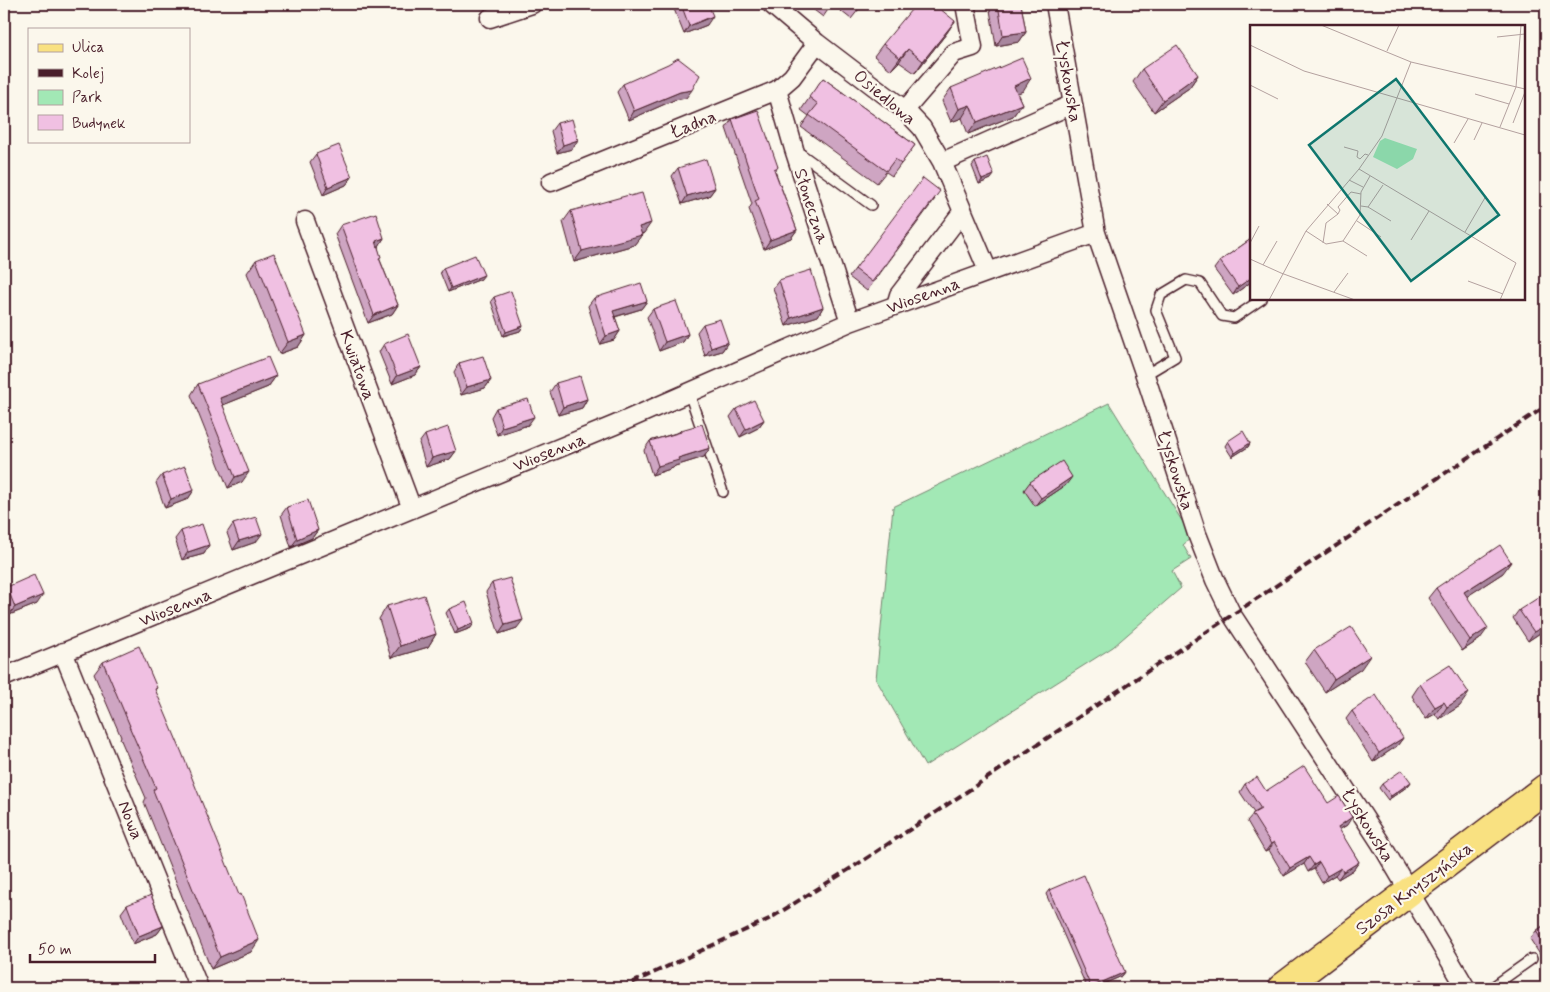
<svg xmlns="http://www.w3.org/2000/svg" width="1550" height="992" viewBox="0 0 1550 992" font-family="Mynerve,sans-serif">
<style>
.green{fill:#a2e8b5;stroke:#768470}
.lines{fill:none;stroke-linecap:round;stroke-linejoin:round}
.service-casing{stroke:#4a1f2b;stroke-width:12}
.minor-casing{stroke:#4a1f2b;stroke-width:21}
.primary-casing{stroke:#4a1f2b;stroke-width:31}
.service{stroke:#fbf7ec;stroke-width:9}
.minor{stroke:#fbf7ec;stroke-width:18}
.primary{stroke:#f9e181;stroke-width:28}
.rail{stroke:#4a1f2b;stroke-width:4;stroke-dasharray:8 4;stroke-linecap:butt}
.wall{fill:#cea5c2;stroke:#4a1f2b}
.shaded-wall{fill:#a8869e;stroke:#4a1f2b}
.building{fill:#f0c0e2;stroke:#4a1f2b}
.labels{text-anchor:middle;stroke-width:4.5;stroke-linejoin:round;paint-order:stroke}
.street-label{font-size:18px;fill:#4a1f2b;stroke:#fbf7ec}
.inset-road{fill:none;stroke:#b4a19f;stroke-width:1}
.view{fill:#0f766e;fill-opacity:0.15;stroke:#0f766e;stroke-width:2.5}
.inset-edge{fill:none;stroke:#4a1f2b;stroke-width:2.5}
</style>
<rect width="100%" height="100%" fill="#fbf7ec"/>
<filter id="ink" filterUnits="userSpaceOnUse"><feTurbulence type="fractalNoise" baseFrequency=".02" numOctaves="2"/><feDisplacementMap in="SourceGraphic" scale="10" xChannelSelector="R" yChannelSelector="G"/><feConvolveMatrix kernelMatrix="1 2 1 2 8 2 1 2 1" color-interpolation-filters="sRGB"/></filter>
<g filter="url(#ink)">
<path class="green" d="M1109,403l83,134 -9,8 8,14 -19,12 9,17 -68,59 -188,119 -49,-87 17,-172z"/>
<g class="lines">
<g class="service-casing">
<path id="service" d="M797,151l74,54
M1145,375l30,-18 -19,-47 5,-15 25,-15 14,3 22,33 12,2 28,-19
M689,393l34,99
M1491,988l41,-29"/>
</g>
<g class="minor-casing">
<path id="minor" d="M771,4l46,39 88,67 17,18 20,34 46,109
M1055,4l41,229 49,142 52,159 18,46 17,35 148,227 86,146
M490,18l42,-14
M777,90l17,59 56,173
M905,110l49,-57 19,-6 -8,-43
M942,162l131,-58
M551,182l226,-92 15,-13 25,-34
M305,221l107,288
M896,305l3,-10 64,-84
M63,652l136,336
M4,677l611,-252 235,-103 246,-89"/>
</g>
<g class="primary-casing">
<path id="primary" d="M1282,988l264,-200"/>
</g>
<use href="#service" class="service"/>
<use href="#minor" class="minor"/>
<use href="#primary" class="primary"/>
<path class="rail" d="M621,988l148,-69 95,-59 682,-454"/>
</g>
<path class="wall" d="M672,4h36l-1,21 -23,9z
M812,4h51l-12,15 -19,-15 -9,13 -13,-10z
M989,4h32l5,28 -7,10 -23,4z
M955,21l-9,13 -31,39 -16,-11 -8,8 -17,-14 9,-12z
M1142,69l56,6 -9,13 -35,24 -21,-30z
M823,78l92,67 -23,31 -6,-4 -9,11 -76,-56 8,-11 -8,-6z
M623,84l63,14 -12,2 -45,20 -12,-28z
M951,88l72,3 -6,2 5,11 -9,12 -45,18 -6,-16 -11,4 -9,-21z
M732,119l46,48 -3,4 22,59 -6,8 -27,11 -15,-40 3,-5 -26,-76z
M557,123l15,26 -15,4 -6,-22z
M316,154l36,23 -6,8 -23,10 -13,-33z
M975,162l16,17 -12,5 -7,-18z
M678,168l37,20 -6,8 -27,8 -10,-28z
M935,199l-68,92 -18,-14 6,-8z
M571,211l73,22 -2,1 -8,11 -60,17 -11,-40z
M341,225l43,13 -5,8h-1l2,14 18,45 -6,9 -24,9 -33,-89z
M1251,239v43l-18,13 -19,-26 6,-8z
M256,260l50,75 -8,12 -19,7 -32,-81z
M443,268l38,11 -33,13 -8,-20z
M779,280l44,27 -5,9 -32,10 -13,-38z
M494,297l29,29 -3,5 -17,5 -12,-35z
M594,298l53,3 -6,8 -26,8 5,14 -6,9 -14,4 -12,-38z
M653,309l35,25 -5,8 -24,9 -12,-34z
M703,324l25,18 -6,9 -17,5 -8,-24z
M384,344l37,23 -6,8 -23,9 -13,-32z
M459,363l32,17 -6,8 -24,7 -7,-23z
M276,376l-8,11 -45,18 19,77 -14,6 -37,-93 7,-11z
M556,383l31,16 -5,9 -24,7 -8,-23z
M496,408l32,17 -31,10 -6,-18z
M736,409l28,11 -6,8 -18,9 -10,-20z
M681,430l29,18 -6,9 -29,9 -2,2 -21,7 -8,-25 6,-9 29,-9z
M425,435l31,16 -6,8 -24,8 -7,-24z
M1228,441l22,2 -2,4 -16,10 -7,-11z
M162,475l32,15 -6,9 -23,9 -9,-25z
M1030,482l36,3 -31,21 -11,-16z
M287,507l31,23 -6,8 -21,9 -10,-32z
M233,524l23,18 -23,8 -6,-17z
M181,531l28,14 -5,9 -22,6 -7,-21z
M1503,573l-36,23 13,43 -18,12 -34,-53 8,-10z
M492,583l25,45 -18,6 -13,-42z
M7,587l30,17 -28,11 -5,-13v-11z
M387,606l49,28 -8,13 -37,11 -12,-39z
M449,609l22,19 -16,6 -9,-21z
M1519,610l27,19 -18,12 -15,-23z
M1314,650l47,19 -36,23 -20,-30z
M103,662l54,26 -2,2 96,262 -40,17 -67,-167 2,-4 -26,-60 1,-1 -27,-63z
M1420,684l40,22 -21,13 -4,-5 -9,5 -14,-23z
M1352,711l51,27 -6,8 -24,16 -27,-43z
M1411,782l-3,4 -20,14 -9,-12 3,-4z
M1245,784l21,7 62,12 19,22 -8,5 20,32 -6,8 -15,9 -3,-4 -13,8 -8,-14 -6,3 -4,-8 -20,12 -15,-26 -4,2 -18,-31 7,-8 -14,-21z
M1049,890l76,82 -3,4 -28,12h-7l-41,-94z
M127,905l36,21 -6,8 -24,10 -12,-31z
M1546,924v40l-16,-25 6,-8z"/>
<path class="shaded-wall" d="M713,16l-6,9 -23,9 5,-8z
M955,21l-9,13 -31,39 8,-12z
M1026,32l-7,10 -23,4 7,-11z
M908,49l-9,13 -8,8 9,-12z
M1198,75l-9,13 -35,24 9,-12z
M1031,78l-8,13 -17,7 8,-12z
M692,90l-6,8 -12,2 -45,20 5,-9 46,-19z
M1022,104l-9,12 -45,18 9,-12z
M970,105l-8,13 -11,4 8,-13z
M578,140l-6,9 -15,4 6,-8z
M994,175l-3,4 -12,5 3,-4z
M352,177l-6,8 -23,10 5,-8z
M715,188l-6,8 -27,8 5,-8z
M651,223l-7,10 -9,3 7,-1 -8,10 -60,17 8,-11 57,-24z
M797,230l-6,8 -27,11 6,-9z
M384,238l-5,8 -9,3 6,-8z
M484,275l-3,4 -33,13 3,-4z
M1251,278v4l-18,13 5,-8z
M647,301l-6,8 -34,10 6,-8z
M398,305l-6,9 -24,9 6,-8z
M823,307l-5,9 -32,10 5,-8z
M523,326l-3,5 -17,5 3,-4z
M620,331l-6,9 -14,4 6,-8z
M688,334l-5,8 -24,9 6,-9z
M306,335l-8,12 -19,7 9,-12z
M728,342l-6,9 -17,5 6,-8z
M421,367l-6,8 -23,9 5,-8z
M276,376l-8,11 -55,22 7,-11z
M491,380l-6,8 -24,7 6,-8z
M587,399l-5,9 -24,7 5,-8z
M534,417l-6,8 -31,10 5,-8z
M764,420l-6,8 -18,9 6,-8z
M1250,443l-2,4 -16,10 3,-4z
M710,448l-6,9 -29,9 -2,2 -21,7 6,-9 20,-8z
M456,451l-6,8 -24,8 6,-9z
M249,472l-7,10 -14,6 7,-11z
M1072,477l-6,8 -31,21 6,-8z
M194,490l-6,9 -23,9 6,-9z
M318,530l-6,8 -21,9 6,-8z
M262,534l-6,8 -23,8 6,-9z
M209,545l-5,9 -22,6 6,-8z
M1511,562l-8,11 -46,30 7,-11z
M43,595l-6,9 -28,11 6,-8z
M523,620l-6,8 -18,6 6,-9z
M474,623l-3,5 -16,6 3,-4z
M1546,624v5l-18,12 6,-9z
M1488,628l-8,11 -18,12 8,-11z
M436,634l-8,13 -37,11 9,-12z
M1370,656l-9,13 -36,23 9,-13z
M1469,693l-9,13 -21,13 8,-12z
M1444,702l-9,12 -9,5 9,-12z
M1403,738l-6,8 -24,16 6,-9z
M1411,782l-3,4 -20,14 3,-4z
M1352,817l-5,8 -15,9 6,-7z
M1274,842l-5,8 -4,2 6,-8z
M1309,857l-5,7 -20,12 6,-8z
M1319,862l-5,7 -6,3 6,-7z
M1359,862l-6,8 -15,9 5,-7z
M1341,868l-6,7 -13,8 5,-7z
M163,926l-6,8 -24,10 6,-8z
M259,940l-8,12 -40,17 9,-12z
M1125,972l-3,4 -28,12h-4l1,-1z"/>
<path class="building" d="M681,4h27l5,12 -24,10z
M916,4h18l21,17 -32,40 -15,-12 -8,9 -17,-14z
M998,4h23l5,28 -23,3z
M1177,45l21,30 -35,25 -21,-31z
M678,58l22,17 -8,15 -12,2 -46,19 -11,-27 45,-20z
M1022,58l9,20 -17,8 8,18 -45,18 -7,-17 -11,4 -8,-21z
M823,78l92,67 -14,19 -6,-5 -9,12 -77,-56 9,-11 -9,-7z
M758,110l20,57 -4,2 23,61 -27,10 -15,-39 4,-2 -27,-80z
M572,119l6,21 -15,5 -6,-22z
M339,145l13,32 -24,10 -12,-33z
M987,157l7,18 -12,5 -7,-18z
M706,159l9,29 -28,8 -9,-28z
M923,178l17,13 -68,91 -17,-13z
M642,193l9,30 -12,4 3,8 -60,16 -11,-40 58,-16 1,1z
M376,213l8,25 -8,3 5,16 -2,1 19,47 -24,10 -33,-90z
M1251,239v39l-13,9 -18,-26z
M274,253l32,82 -18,7 -32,-82z
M475,255l9,20 -33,13 -8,-20z
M811,270l12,37 -32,11 -12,-38z
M641,283l6,18 -34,10 7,20 -14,5 -12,-38z
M511,291l12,35 -17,6 -12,-35z
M676,301l12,33 -23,8 -12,-33z
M720,319l8,23 -17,6 -8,-24z
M408,334l13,33 -24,9 -13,-32z
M483,356l8,24 -24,7 -8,-24z
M268,357l8,19 -56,22 29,74 -14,5 -37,-93z
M580,376l7,23 -24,8 -7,-24z
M528,399l6,18 -32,10 -6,-19z
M754,400l10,20 -18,9 -10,-20z
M702,424l8,24 -32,10 1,2 -21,6 -8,-25 31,-9v-2z
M448,427l8,24 -24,7 -7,-23z
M1243,431l7,12 -15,10 -7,-12z
M1062,461l10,16 -31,21 -11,-16z
M185,466l9,24 -23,9 -9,-24z
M308,500l10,30 -21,9 -10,-32z
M256,517l6,17 -23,7 -6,-17z
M202,524l7,21 -21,7 -7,-21z
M1500,545l11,17 -47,30 24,36 -18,12 -34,-52z
M34,575l9,20 -28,12 -8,-20z
M510,578l13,42 -18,5 -13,-42z
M1544,594l2,4v26l-12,8 -15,-22z
M424,595l12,39 -36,12 -13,-40z
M466,602l8,21 -16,7 -9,-21z
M1351,627l19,29 -36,23 -20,-29z
M139,646l18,42 -2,1 27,64 57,142 2,-1 18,46 -39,17 -67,-167 3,-2 -27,-62h1l-27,-64z
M1450,665l19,28 -22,14 -3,-5 -9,5 -15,-23z
M1376,695l27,43 -24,15 -27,-42z
M1304,766l24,37 11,-7 13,21 -14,10 21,35 -16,10 -2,-4 -14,8 -8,-14 -5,3 -5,-8 -19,11 -16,-26 -3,2 -19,-30 9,-5 -16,-25 12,-7 9,14z
M1402,770l9,12 -20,14 -9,-12z
M1084,875l41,97 -34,15 -42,-97z
M151,895l12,31 -24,10 -12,-31z
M1546,924v23l-10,-16z
M1422,979l6,9h-19z"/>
</g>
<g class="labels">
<g class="street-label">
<text transform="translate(1069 81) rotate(80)" y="6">Łyskowska</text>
<text transform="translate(885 97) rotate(40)" y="6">Osiedlowa</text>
<text transform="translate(693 124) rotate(-22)" y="6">Ładna</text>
<text transform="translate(812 206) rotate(72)" y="6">Słoneczna</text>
<text transform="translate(923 295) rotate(-20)" y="6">Wiosenna</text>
<text transform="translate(358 365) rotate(70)" y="6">Kwiatowa</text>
<text transform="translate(549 452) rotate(-22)" y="6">Wiosenna</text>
<text transform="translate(1176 470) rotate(72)" y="6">Łyskowska</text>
<text transform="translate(175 607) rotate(-22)" y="6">Wiosenna</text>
<text transform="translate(131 820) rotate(68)" y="6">Nowa</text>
<text transform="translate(1368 825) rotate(58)" y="6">Łyskowska</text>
<text transform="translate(1414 888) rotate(-37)" y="6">Szosa Knyszyńska</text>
</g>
</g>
<g transform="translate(1250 25)">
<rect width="275" height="275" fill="#fbf7ec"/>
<path d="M135,113l32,11 -4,10 -16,10 -24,-12 7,-16z" fill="#a2e8b5"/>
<path class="inset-road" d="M71,0l90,37 114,27M247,12l28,-3M0,20l54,26 221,64M137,26l12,-26M0,60l28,14M225,69l34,10M263,98l12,-31M250,102l16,-40 5,-62M224,115l8,-17M204,118l14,-24M94,122l14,4 -1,6 3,2 5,-5 3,1M109,144l157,94 -16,37M99,155l14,7M111,181l7,1 23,14M118,182l15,-22M88,189l2,-4 -2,-3 13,-15 10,2M107,196l24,16M56,206l20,13 17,-3 17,-26 1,-23 9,-16M215,207l21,-36M161,215l18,-29M93,216l24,15M0,218l9,-17M73,218l3,-20 12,-9 -11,-10M0,234l31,14M13,240l14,-24M31,248l74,27M218,256l35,13M84,267l14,-19M19,275l37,-69 53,-62 23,-33 29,-74"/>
<path class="view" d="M146,54l103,136 -88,66 -102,-136z"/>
<rect width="275" height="275" class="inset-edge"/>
</g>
<rect width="1550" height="992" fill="none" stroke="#fbf7ec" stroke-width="20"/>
<rect x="10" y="10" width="1530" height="972" fill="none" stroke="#4a1f2b" stroke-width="2" filter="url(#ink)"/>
<rect x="28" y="28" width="162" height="115" fill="#fbf7ec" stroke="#b4a19f"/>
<rect x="38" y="44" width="25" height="8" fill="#f9e181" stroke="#b4a19f"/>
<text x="72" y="52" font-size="15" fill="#4a1f2b">Ulica</text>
<rect x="38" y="69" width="25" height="8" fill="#4a1f2b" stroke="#b4a19f"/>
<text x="72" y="78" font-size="15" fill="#4a1f2b">Kolej</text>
<rect x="38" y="90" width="25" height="15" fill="#a2e8b5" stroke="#b4a19f"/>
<text x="72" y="102" font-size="15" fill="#4a1f2b">Park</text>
<rect x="38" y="115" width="25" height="15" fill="#f0c0e2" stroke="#b4a19f"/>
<text x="72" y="128" font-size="15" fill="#4a1f2b">Budynek</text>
<path d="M30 954v8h125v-8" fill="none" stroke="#4a1f2b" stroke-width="2.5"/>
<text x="38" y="954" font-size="15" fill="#4a1f2b" stroke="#fbf7ec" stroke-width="4" paint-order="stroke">50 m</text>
</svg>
